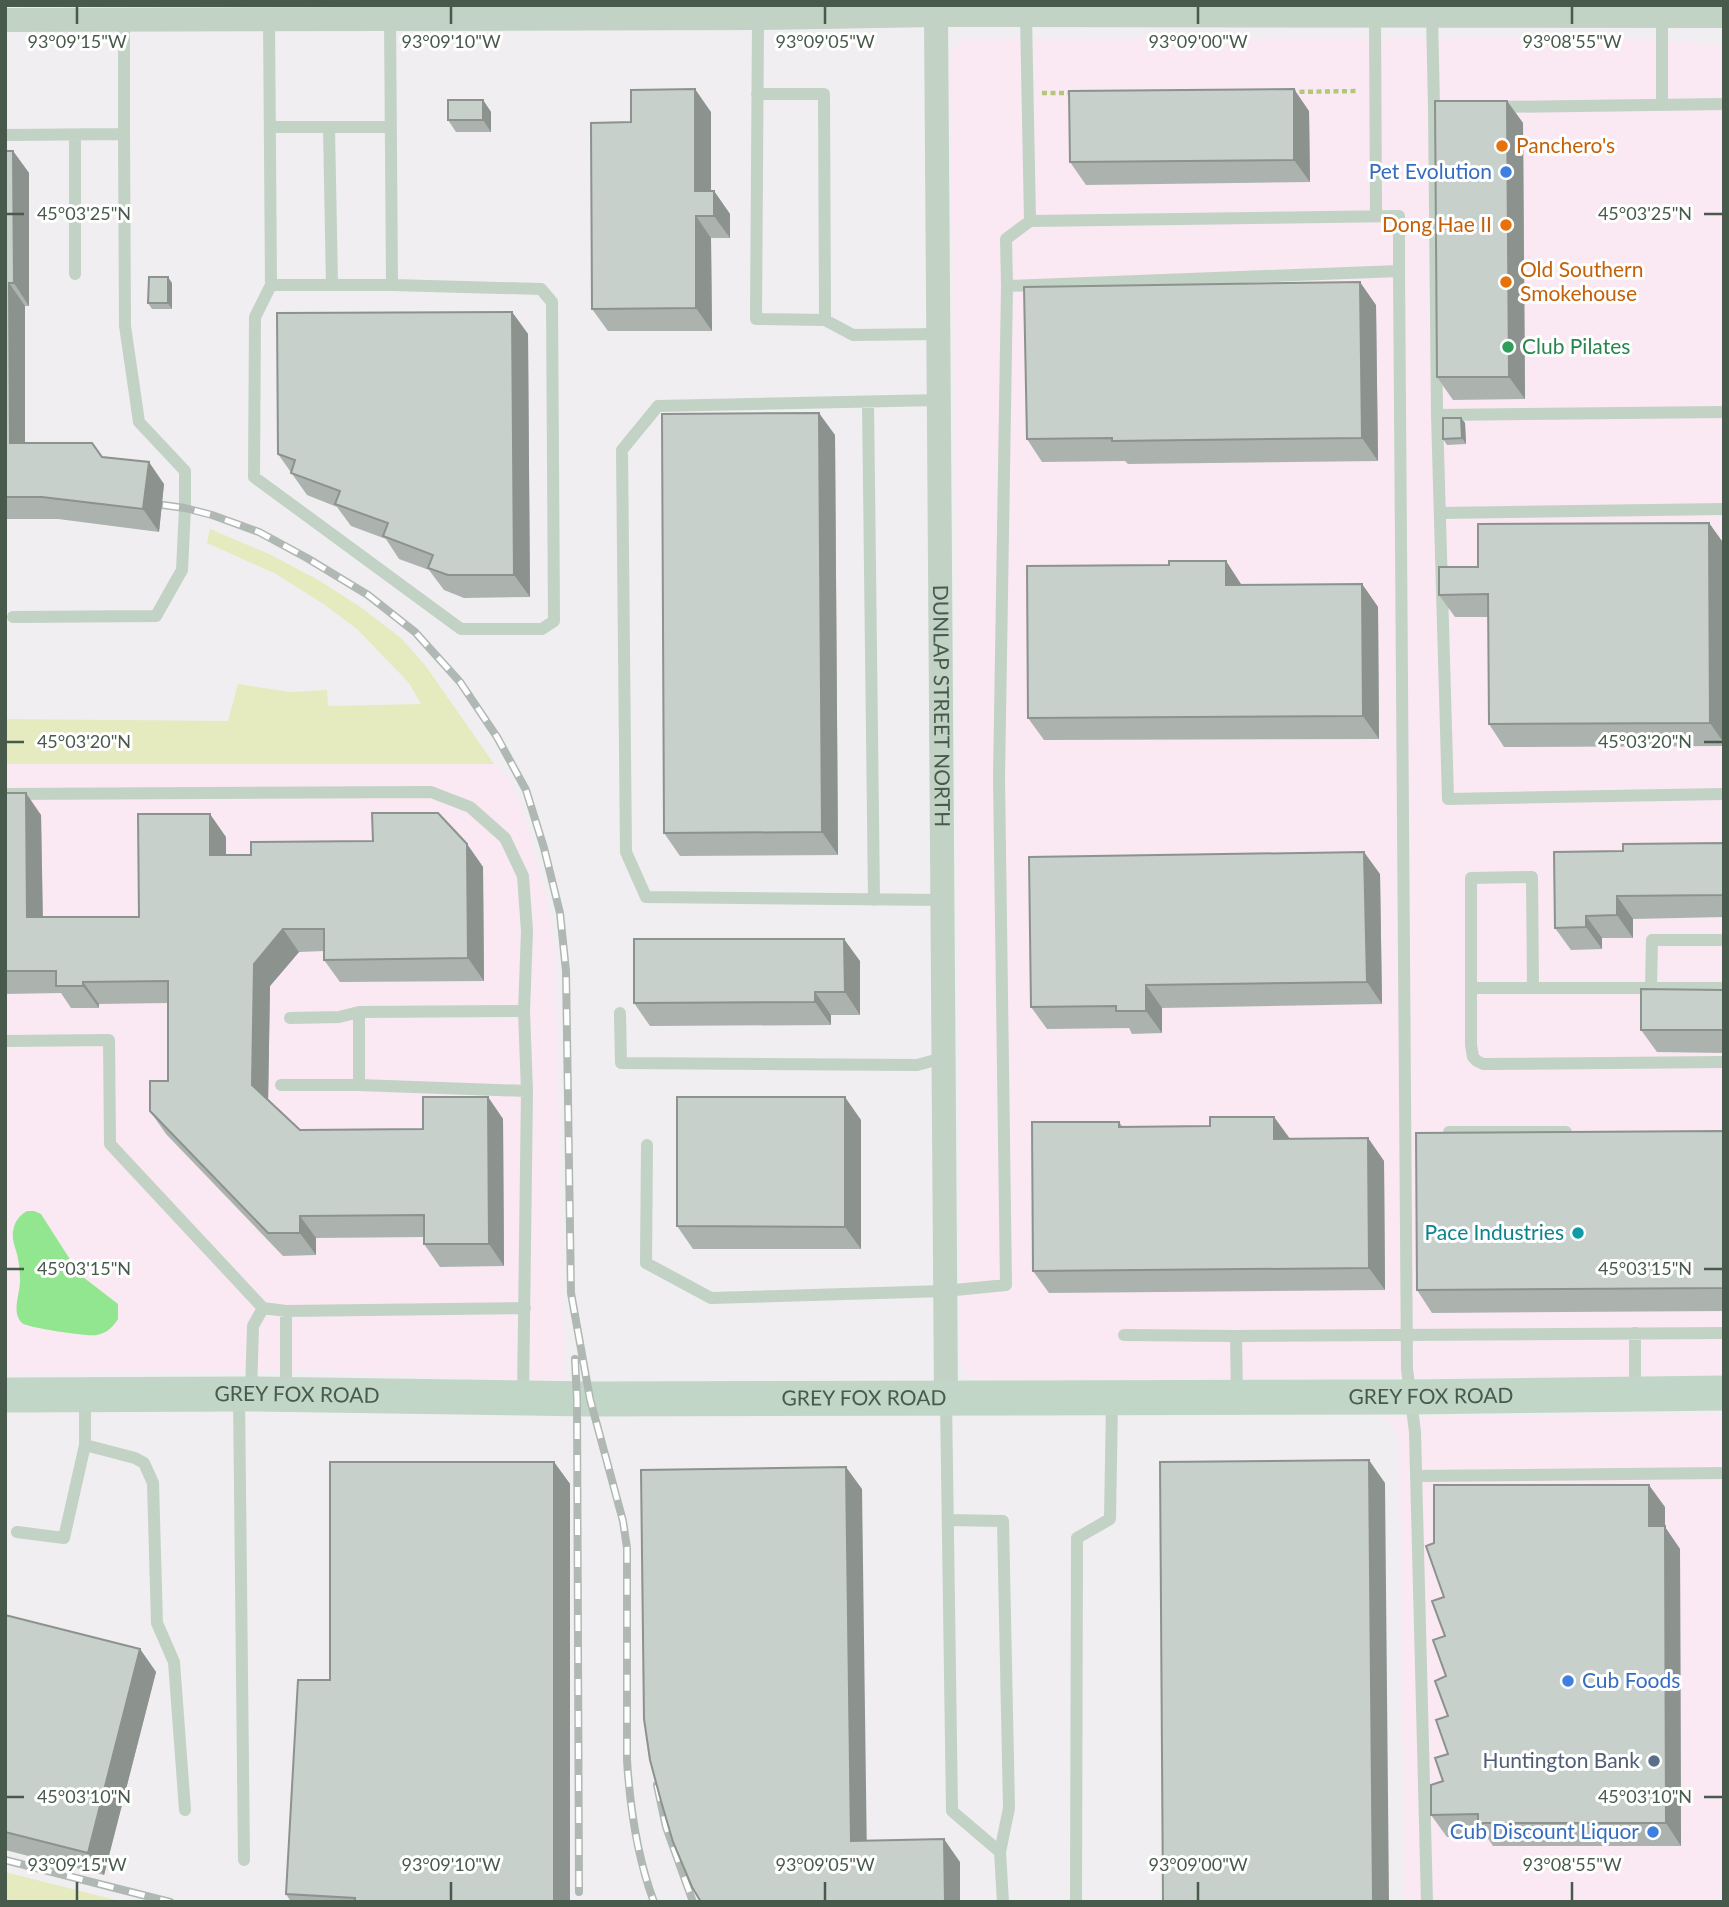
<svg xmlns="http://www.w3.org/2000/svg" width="1729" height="1907" viewBox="0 0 1729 1907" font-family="Lato,sans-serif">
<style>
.commercial{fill:#fae8f2}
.green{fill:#e5ebbf}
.water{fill:#92e68f}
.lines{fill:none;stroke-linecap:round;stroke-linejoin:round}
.path{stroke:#b3c779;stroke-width:4.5;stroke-dasharray:5 3.5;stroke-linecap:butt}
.lane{stroke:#c2d2c5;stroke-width:12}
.street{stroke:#c2d2c5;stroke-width:24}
.secondary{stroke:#c2d6c7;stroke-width:35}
.rail-casing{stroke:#b0b8b3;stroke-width:8}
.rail{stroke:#fff;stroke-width:5;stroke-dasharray:16;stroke-linecap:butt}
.wall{fill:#acb3af}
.shaded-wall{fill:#8c928e}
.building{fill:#c8d0cb;stroke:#8c928e;stroke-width:2}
.ticks{fill:none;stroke:#475a4b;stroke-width:2.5}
.food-dot{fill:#e8710a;stroke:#fff;stroke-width:2.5}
.shop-dot{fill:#3f7fe0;stroke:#fff;stroke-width:2.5}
.leisure-dot{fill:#2e9e5b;stroke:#fff;stroke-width:2.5}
.culture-dot{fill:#0f9aa8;stroke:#fff;stroke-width:2.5}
.service-dot{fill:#5c6f8a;stroke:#fff;stroke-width:2.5}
.labels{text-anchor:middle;stroke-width:6;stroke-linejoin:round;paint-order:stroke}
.food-label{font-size:21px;fill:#c56008;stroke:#fff;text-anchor:start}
.shop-label{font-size:21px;fill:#366cbe;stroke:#fff;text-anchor:end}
.leisure-label{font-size:21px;fill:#27864d;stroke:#fff;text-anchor:start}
.street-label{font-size:21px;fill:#475a4b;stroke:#fff}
.culture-label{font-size:21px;fill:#0d838f;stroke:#fff;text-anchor:end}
.service-label{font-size:21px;fill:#4e5e75;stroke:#fff;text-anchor:end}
.ticks-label{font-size:18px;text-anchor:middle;fill:#475a4b;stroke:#fff;stroke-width:6;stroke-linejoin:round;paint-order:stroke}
</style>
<rect width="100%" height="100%" fill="#f0eef0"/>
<path class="commercial" d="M1627,38l97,7v1331l-741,4 -12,-4 -6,-5 -5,-11 -3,-800 -7,-500 2,-9 5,-7 5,-2 13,-3z
M5,764h489l16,17 15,37 21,80 9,50 9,431h-84l-160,-7 -315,1z
M1724,1414v488h-320l-4,-458 -6,-17 -7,-6 -12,-4z"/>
<path class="green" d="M210,529l59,25 51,27 39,25 42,32 24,27 69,99h-489v-45l223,2 10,-37 51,8 38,-2 1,16 93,-2 -12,-21 -52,-54 -32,-24 -49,-31 -69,-31z
M5,1872l119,30h-119z"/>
<path class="water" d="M27,1211h7l7,3 30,47 12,16 35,27v15c-5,8 -11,14 -21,16 -7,2 -70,-7 -75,-12 -11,-11 -2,-28 -2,-42 0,-9 -1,-19 -3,-27 -3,-10 -6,-17 -3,-27 2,-7 6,-12 13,-16z"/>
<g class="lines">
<path class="path" d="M1291,92l68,-1
M1042,93h30"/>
<path class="lane" d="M1375,15l1,201
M1432,15l2,92h16
M1662,15v90
M390,18l2,267
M758,18l-2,301 69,1 28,15 85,-1
M269,19l2,266 -16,32 -1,160 207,152h81l12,-8 -2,-319 -11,-13 -149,-4h-121
M757,94h67l1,226
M1434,107l3,308
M1496,107l228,-3
M270,127h120
M329,127l3,158
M5,135l119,-1v-114
M75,135v139
M1399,271l8,1098 8,63 12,470
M1007,286l392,-15v-55l-369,5 -4,-205
M939,400l-281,6 -36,44 4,402 20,45 297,3
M868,402l6,498
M1724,412l-287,3 11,384 276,-5
M1440,513l284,-4
M13,617l143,-1 26,-46 3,-62v-37l-46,-49 -14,-96 -1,-192
M5,794l426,-2 39,15 35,31 18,38 4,55 -3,80 3,80 -4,306
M1651,987l1,-47h72
M1471,988v57l2,12 4,4 6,3 241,-2
M1533,988l-1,-111 -61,1v110h253
M620,1013l1,50 296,2 26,-7
M290,1018l49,-1 20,-5 165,-1
M5,1041l104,-1 1,104 153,164 23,3 239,-3
M281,1085h78l168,6
M359,1085v-73
M1449,1132h117
M647,1145l-1,118 65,35 234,-7 61,-6 -7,-507 8,-492 -1,-47 24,-18
M286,1311v80
M1124,1335l112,1
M1635,1391v-58
M251,1392l2,-66 10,-18
M85,1395v50l50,13 9,5 9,20 4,140 17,39 11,148
M239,1395l5,465
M1237,1396l-1,-60 488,-3
M946,1399l6,412 48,41 3,50
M1416,1476l308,-3
M948,1520l55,1 6,287 -9,44
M17,1532l47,6 21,-93
M1076,1902l1,-364 33,-19 2,-118"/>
<g class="street">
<path id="s1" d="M936,15l10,1383"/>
<path d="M5,20l753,-2 178,-3 788,1"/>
</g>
<path class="secondary" id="s2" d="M5,1395l246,-1 339,5 821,-2 313,-4"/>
<g class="rail-casing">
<path id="rail" d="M163,505l22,3 27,7 47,17 48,26 61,37 47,37 45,50 37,55 29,53 18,58 16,65 6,58 5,322 19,106 33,122 4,27v212c3,48 10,97 27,142
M575,1359l2,40 2,493
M657,1785l9,42 27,75
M5,1860l165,42"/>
</g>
<use href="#rail" class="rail"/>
</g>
<path class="wall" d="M483,100l8,12v20h-35l-8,-12z
M1507,101l16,22 2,276 -72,1 -16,-23z
M1309,111l1,71 -224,3 -16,-23z
M711,112v79h3l16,23v24h-19l1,93h-104l-16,-22 39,-187z
M5,151h8l16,22v133h-4v137l77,14 62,27 -5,48 -101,-13h-53z
M172,283v26h-20l-4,-6z
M1376,305l2,156 -250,3 -3,-3 -83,1 -15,-23z
M512,312l16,22 2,263 -66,1 -20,-8 -15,-20 -30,-11 -13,-20 -35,-13 -14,-19 -30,-12 -29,-41z
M1461,418l4,5 1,21 -19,1 -4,-6z
M835,435l3,420 -158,1 -16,-23z
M1709,523l15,21v202l-220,1 -15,-23 -1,-107h-33l-16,-22z
M1226,561l15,24 121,-1 16,23 1,132 -335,1 -16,-22 141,-153z
M5,793l36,22 2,102h96l87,-80v18h25l216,-11 16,23 1,114 -144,1 -16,-22v-9l-25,1 -29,34 -2,114 32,30 123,-1 65,-32 15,22 1,147 -64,1 -16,-23v-7l-108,1v17l-33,1 -117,-122 -16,-23 18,-30v-78l-69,1v4h-28l-10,-15 -56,1z
M1724,843v74l-91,2v19h-31v11l-31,1 -16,-22 68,-77z
M1380,874l2,130 -220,4v25l-30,1 -3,-6 -82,1 -16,-22z
M860,961v54h-29v10l-181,1 -16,-23z
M1724,991v62l-67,-1 -16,-22z
M1274,1117l16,22 78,-1 16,23 1,129 -336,3 -16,-22 86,-149 4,5 87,-1z
M861,1120v129h-168l-16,-23z
M1724,1131v180l-292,2 -15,-23z
M554,1462l16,22v418h-279l-5,-8 44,-214z
M1665,1507v20l15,22 1,297h-188l-6,-9h-40l-16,-22 12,-34 5,-27 -3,-118z
M5,1615l135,34 16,23 -52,203 -99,-25z"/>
<path class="shaded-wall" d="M695,89l16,23v102l-16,-23z
M1294,89l15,22 1,71 -16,-22z
M483,100l8,12v20l-8,-12z
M1507,101l16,22 2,276 -16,-22z
M13,151l16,22v133l-15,-23z
M714,191l16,23v24l-16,-22z
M696,216l15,22 1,93 -16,-23z
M168,277l4,6v26l-4,-6z
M1360,282l16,23 2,156 -16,-23z
M9,283l16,23v160l-15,-23z
M512,312l16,22 2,263 -16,-22z
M819,413l16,22 3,420 -16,-23z
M1461,418l4,5 1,21 -4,-6z
M149,462l15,22 -5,48 -16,-23z
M1709,523l15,21v199l-14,-20z
M1226,561l15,23v24l-15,-23z
M1362,584l16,23 1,132 -16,-23z
M26,793l15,22 2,125 -16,-23z
M210,814l16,23v41l-16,-23z
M467,844l16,23 1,114 -16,-23z
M1364,852l16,22 2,130 -15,-22z
M1617,896l16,23v19l-16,-23z
M1586,916l16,22v11l-16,-22z
M283,929l16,23 -29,34 -2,122 -16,-23 2,-121z
M844,939l16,22v54l-15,-23z
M83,982l16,22v4l-16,-22z
M1146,985l16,23v25l-16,-22z
M1723,990l1,1v41l-1,-2z
M815,992l16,23v10l-16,-23z
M488,1097l15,22 1,147 -15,-22z
M845,1097l16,23v129l-16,-22z
M1274,1117l16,22h-16z
M1368,1138l16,23 1,129 -16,-22z
M300,1216l16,22v17l-16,-22z
M1369,1460l16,23 4,419h-16z
M554,1462l16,22v418h-16z
M846,1467l16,22 5,374 -16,-22z
M1649,1485l16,22v20l15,22 1,297 -15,-23 -17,-297z
M140,1649l16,23 -52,203 -16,-22z
M944,1839l16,23v40h-15z"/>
<path class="building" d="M695,89v102h19v25h-18v92l-104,1 -1,-186 40,-1v-32z
M1294,89v71l-224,2 -1,-71z
M448,100h35v20h-35z
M1435,101h72l2,276h-72z
M5,151h8l1,132h-5l1,160h82l10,14 47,5 -6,47 -101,-12h-37z
M149,277h19v26h-20z
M1360,282l2,156 -250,3v-3l-85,1 -3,-152z
M512,312l2,263h-66l-20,-7 5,-13 -50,-19 5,-13 -53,-19 5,-13 -49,-18 4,-13 -17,-6 -1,-141z
M819,413l3,419 -158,1 -2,-419z
M1443,418h18l1,20 -19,1z
M1709,523l1,200 -221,1 -1,-130 -49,1v-28h39v-43z
M1169,561h57v24l136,-1 1,132 -335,2 -1,-152 142,-1z
M5,793h21l1,124h112l-1,-103h72v41h41v-13l122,-1 -1,-28h66l29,31 1,114 -144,2v-31h-41l-29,35 -2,121 48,45 123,-1v-32h65l1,147h-65v-29l-124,1v17h-32l-118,-122v-30h18v-100l-85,1v4h-27v-15h-51z
M1724,843v52l-107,1v19l-31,1v11l-31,1 -1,-76 69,-1v-7z
M1364,852l3,130 -221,3v26h-30v-5l-85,1 -2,-150z
M634,939h210l1,53h-30v10l-181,1z
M1641,989l82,1v40h-82z
M677,1097h168v130l-168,-1z
M1210,1117h64v22l94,-1 1,130 -336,3 -1,-149h87v5l91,-1z
M1724,1131v157l-307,2 -1,-157z
M1369,1460l4,442h-210l-3,-440z
M330,1462h224v440h-199v-4l-69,-4 12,-214h32z
M846,1467l5,374 93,-2 1,63h-244l-9,-15 -19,-45 -12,-41 -11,-41 -6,-41 -3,-249z
M1434,1485h215v41h16l1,297h-188v-9l-47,1v-30l12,-4 -8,-23 13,-4 -12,-34 12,-4 -13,-35 11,-5 -13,-36 12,-4 -13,-35 12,-4 -18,-51 8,-3z
M5,1615l135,34 -52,204 -83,-21z"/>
<path class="ticks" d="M77,7v17M451,7v17M825,7v17M1198,7v17M1572,7v17M7,214h17M1704,214h18M7,742h17M1704,742h18M7,1269h17M1704,1269h18M7,1797h17M1704,1797h18M77,1882v18M451,1882v18M825,1882v18M1198,1882v18M1572,1882v18"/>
<g class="food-dot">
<circle cx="1502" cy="146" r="7"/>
<circle cx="1506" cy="225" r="7"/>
<circle cx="1506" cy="282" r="7"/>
</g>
<g class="shop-dot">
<circle cx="1506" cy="172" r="7"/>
<circle cx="1568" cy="1681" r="7"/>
<circle cx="1653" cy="1832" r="7"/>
</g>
<circle class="leisure-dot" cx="1508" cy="347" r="7"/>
<circle class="culture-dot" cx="1578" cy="1233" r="7"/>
<circle class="service-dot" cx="1654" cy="1761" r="7"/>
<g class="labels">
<g class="food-label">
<text x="1516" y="153">Panchero's</text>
<text x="1492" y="232" text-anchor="end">Dong Hae II</text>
<text x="1520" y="277">Old Southern<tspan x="1520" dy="24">Smokehouse</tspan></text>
</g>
<g class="shop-label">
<text x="1492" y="179">Pet Evolution</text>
<text x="1582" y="1688" text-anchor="start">Cub Foods</text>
<text x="1639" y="1839">Cub Discount Liquor</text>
</g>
<g class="leisure-label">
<text x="1522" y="354">Club Pilates</text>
</g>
<g class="street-label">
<text dy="7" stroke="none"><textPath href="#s1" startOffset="691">DUNLAP STREET NORTH</textPath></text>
<text dy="7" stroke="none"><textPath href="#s2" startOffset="292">GREY FOX ROAD</textPath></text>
<text dy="7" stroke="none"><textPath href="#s2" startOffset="1426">GREY FOX ROAD</textPath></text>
<text dy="7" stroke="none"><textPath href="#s2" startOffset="859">GREY FOX ROAD</textPath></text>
</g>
<g class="culture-label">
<text x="1564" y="1240">Pace Industries</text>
</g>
<g class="service-label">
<text x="1640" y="1768">Huntington Bank</text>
</g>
</g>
<g class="ticks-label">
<text x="77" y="48">93°09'15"W</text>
<text x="451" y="48">93°09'10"W</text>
<text x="825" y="48">93°09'05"W</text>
<text x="1198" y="48">93°09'00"W</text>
<text x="1572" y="48">93°08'55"W</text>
<text x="84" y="220">45°03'25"N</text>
<text x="1645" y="220">45°03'25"N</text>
<text x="84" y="748">45°03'20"N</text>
<text x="1645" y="748">45°03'20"N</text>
<text x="84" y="1275">45°03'15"N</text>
<text x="1645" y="1275">45°03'15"N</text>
<text x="84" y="1803">45°03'10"N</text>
<text x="1645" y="1803">45°03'10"N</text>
<text x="77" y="1871">93°09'15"W</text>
<text x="451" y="1871">93°09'10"W</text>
<text x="825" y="1871">93°09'05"W</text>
<text x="1198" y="1871">93°09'00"W</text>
<text x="1572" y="1871">93°08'55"W</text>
</g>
<rect width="1729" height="1907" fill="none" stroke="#475a4b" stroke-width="14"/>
</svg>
